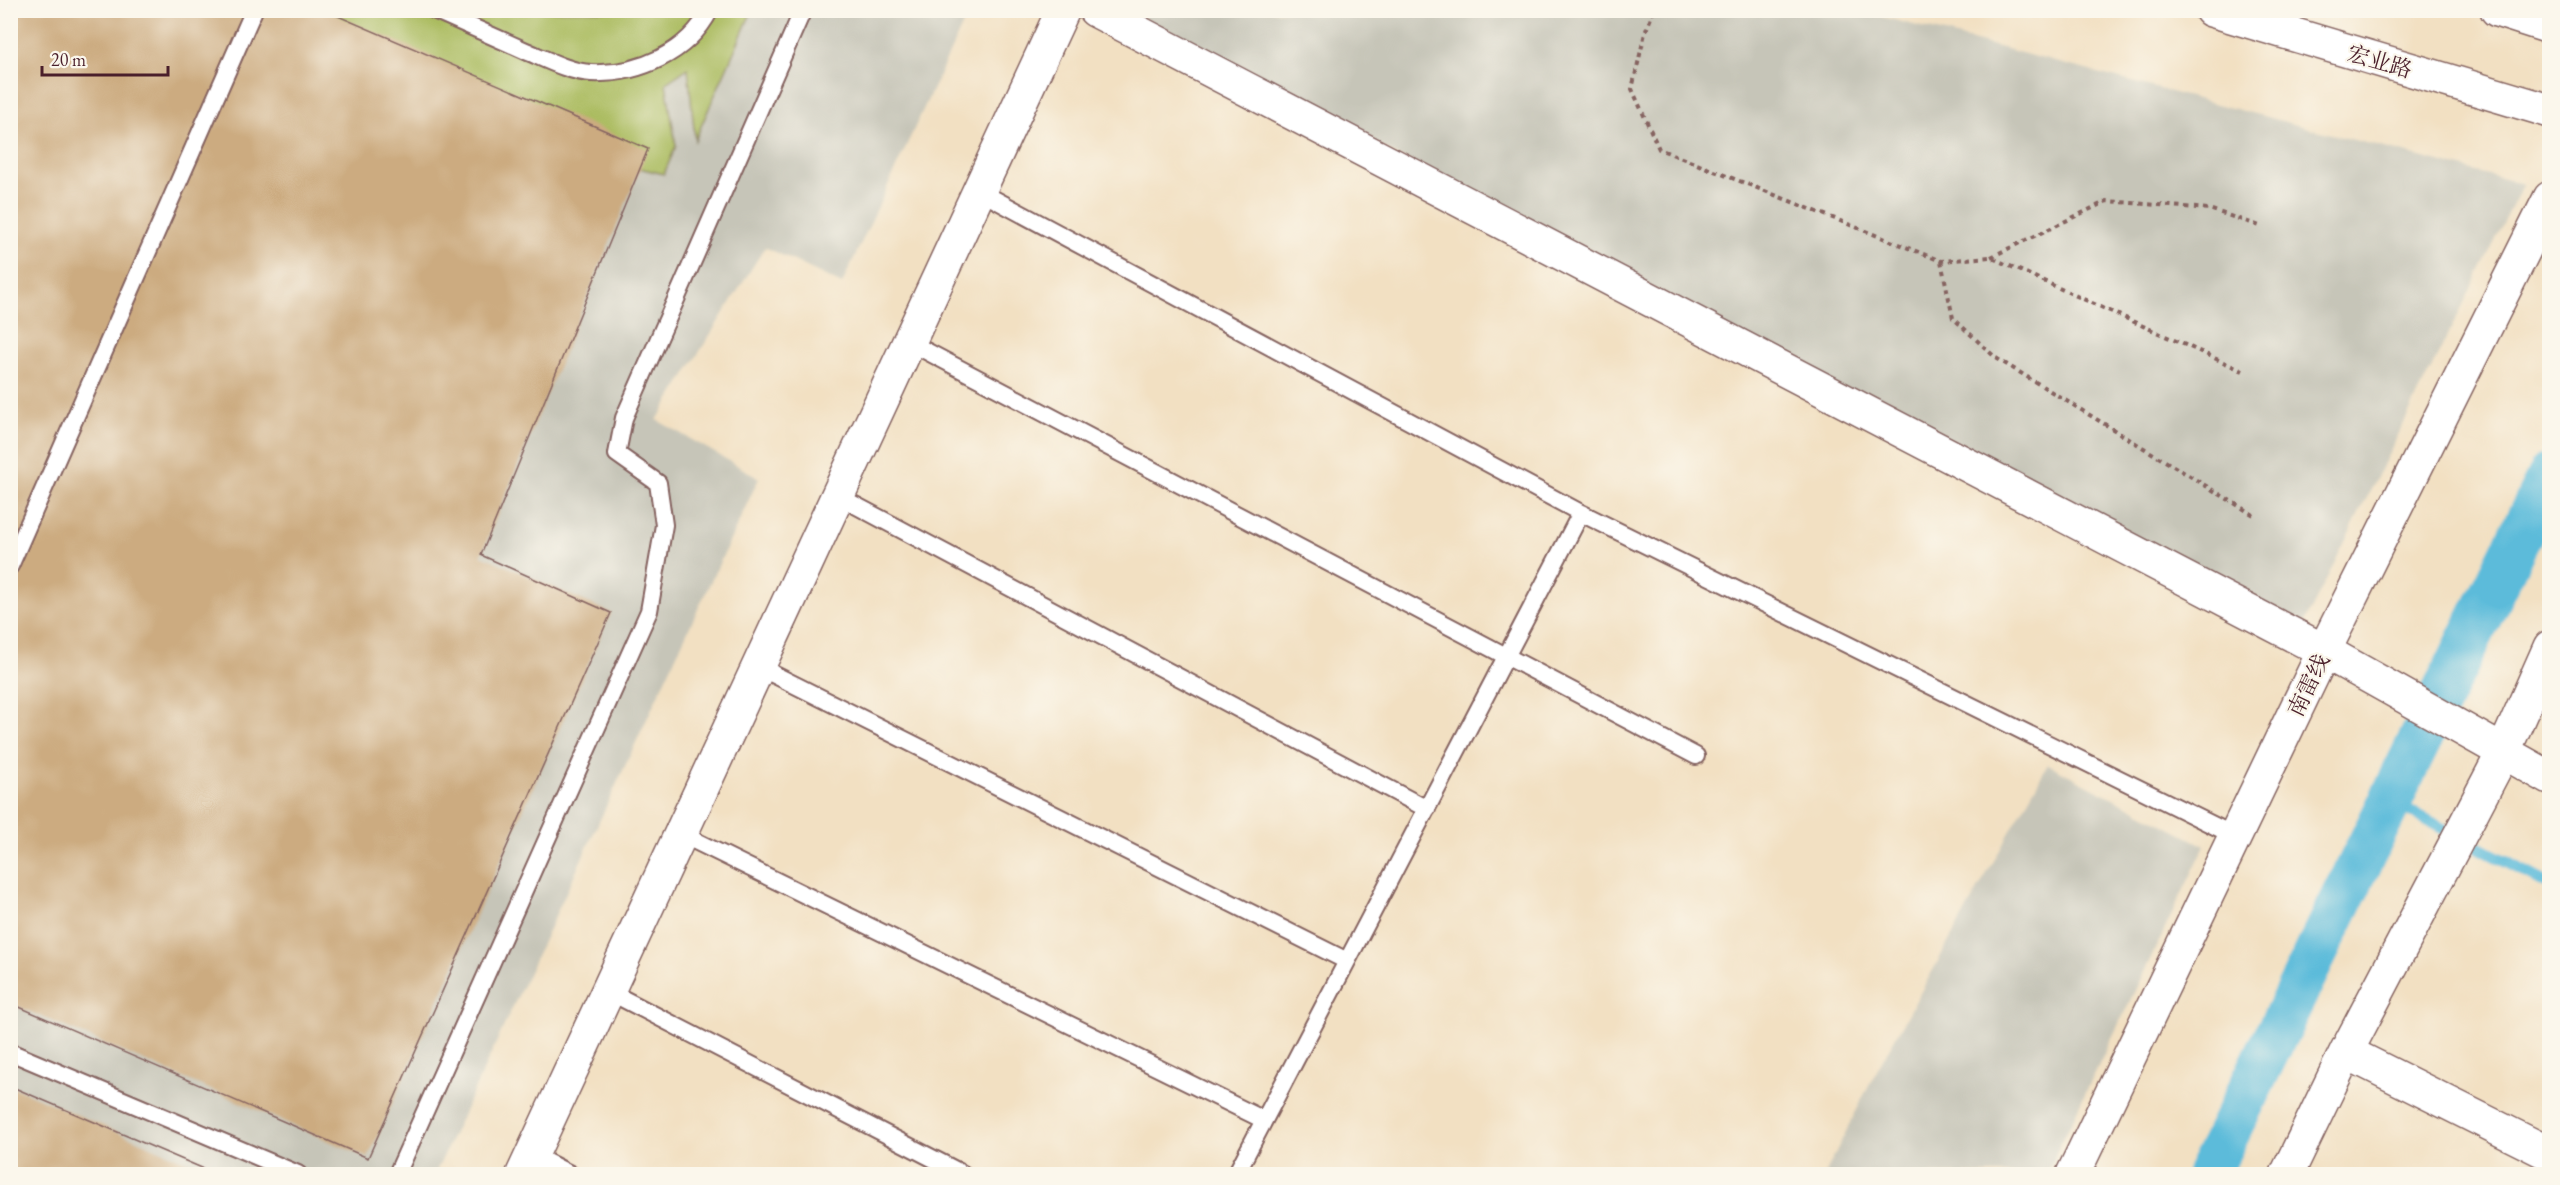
<svg xmlns="http://www.w3.org/2000/svg" width="2560" height="1185" viewBox="0 0 2560 1185" font-family="'EB Garamond','Noto Serif SC',serif">
<style>
.industrial{fill:#c6c5b8}
.green{fill:#abbc60;stroke:#7a6e46;stroke-width:1.5}
.lines{fill:none;stroke-linecap:round;stroke-linejoin:round}
.stream{stroke:#5cbbda;stroke-width:12}
.canal{stroke:#5cbbda;stroke-width:44}
.building{fill:#ccab80}
.service-casing{stroke:#856360;stroke-width:20}
.minor-casing{stroke:#856360;stroke-width:36}
.tertiary-casing{stroke:#856360;stroke-width:36}
.path{stroke:#856360;stroke-width:4;stroke-dasharray:4.5 4.5;stroke-linecap:butt}
.service{stroke:#fff;stroke-width:16}
.minor{stroke:#fff;stroke-width:33}
.tertiary{stroke:#fff;stroke-width:33}
.labels{text-anchor:middle;stroke-width:4.5;stroke-linejoin:round;paint-order:stroke}
.street-label{font-size:22px;fill:#4a1f2b;stroke:#fbf7ec}
</style>
<rect width="100%" height="100%" fill="#fbf7ec"/>
<filter id="ink" filterUnits="userSpaceOnUse"><feTurbulence type="fractalNoise" baseFrequency=".0167" numOctaves="2"/><feDisplacementMap in="SourceGraphic" scale="12" xChannelSelector="R" yChannelSelector="G"/><feConvolveMatrix kernelMatrix="1 2 1 2 8 2 1 2 1" color-interpolation-filters="sRGB"/></filter>
<filter id="wash" filterUnits="userSpaceOnUse"><feTurbulence type="fractalNoise" baseFrequency=".008" numOctaves="4" result="noise"/><feDisplacementMap in="SourceGraphic" scale="24" xChannelSelector="R" yChannelSelector="G"/><feGaussianBlur stdDeviation="1.35" result="paint"/><feColorMatrix in="noise" values="0 0 0 0 0 0 0 0 0 0 0 0 0 0 0 0 0 1.4 0 .05"/><feComposite in="paint" operator="in"/></filter>
<g filter="url(#wash)">
<rect width="100%" height="100%" fill="#f2e0c2"/>
<path class="industrial" d="M10,11h959l-127,273 -77,-37 -108,173 102,58 -324,696h-424z
M1128,11h732l663,173 -226,454z
M2048,764l157,82 -159,328h-221l45,-91z"/>
<path class="green" d="M324,11h428l-57,129 -7,-72 -22,15 10,63 -12,28 -25,-6z"/>
<g class="lines">
<path class="stream" d="M2391,801l159,84"/>
<path class="canal" d="M2208,1174l342,-700"/>
</g>
<g id="blocks">
<path class="building" d="M10,10h314l324,139 -167,406 130,58 -243,545 -358,-155z
M10,1086l206,88h-206z"/>
</g>
</g>
<g filter="url(#ink)">
<use href="#blocks" fill-opacity="0" stroke="#856360" stroke-width="1.5"/>
<g class="lines">
<g class="service-casing">
<path id="service" d="M434,10c31,14 61,27 92,41 19,8 44,21 65,22 47,2 97,-20 119,-63
M979,191l602,322 654,323
M909,342l787,414
M838,496l589,313
M10,566l244,-556
M759,667l588,294
M681,834l583,286
M608,991l355,183
M10,1052l288,122
M533,1155l37,19
M397,1174l252,-563 15,-86 -6,-42 -41,-29 7,-36 179,-408
M1236,1174l345,-661"/>
</g>
<g class="minor-casing">
<path id="minor" d="M1095,10l1229,641 226,127
M2346,1052l204,102
M523,1174l540,-1164
M2073,1174l251,-523 226,-453
M2287,1174l59,-122 157,-299 47,-106"/>
</g>
<g class="tertiary-casing">
<path id="tertiary" d="M2211,10l339,101
M2497,10l53,17"/>
</g>
<path class="path" d="M1654,10l-9,23 -13,56 27,60 282,112 49,-4 253,114
M1991,257l116,-56 102,8 51,17
M1941,261l12,57 43,40 261,159"/>
<use href="#service" class="service"/>
<use href="#minor" class="minor"/>
<use href="#tertiary" class="tertiary"/>
</g>
</g>
<g class="labels">
<g class="street-label">
<text transform="translate(2380 61) rotate(16)" y="8">宏业路</text>
<text transform="translate(2308 685) rotate(-64)" y="8">南雷线</text>
</g>
</g>
<rect width="2560" height="1185" fill="none" stroke="#fbf7ec" stroke-width="36"/>
<path d="M42 66v9h126v-9" fill="none" stroke="#4a1f2b" stroke-width="3"/>
<text x="51" y="66" font-size="18" fill="#4a1f2b" stroke="#fbf7ec" stroke-width="4.5" paint-order="stroke">20 m</text>
</svg>
